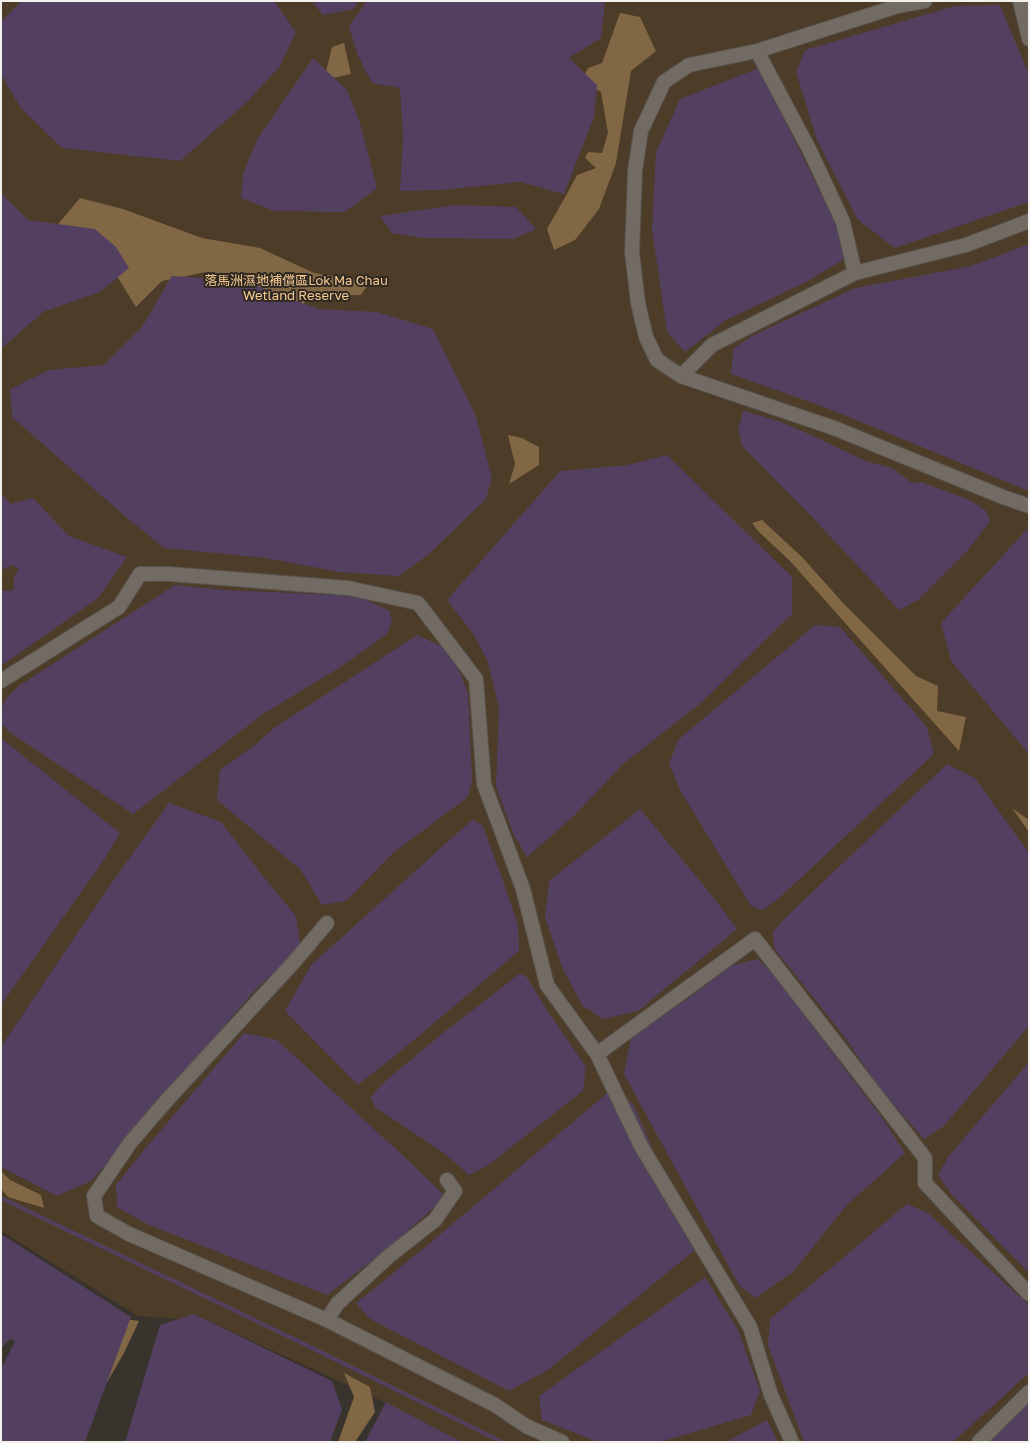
<svg xmlns="http://www.w3.org/2000/svg" width="1030" height="1443" viewBox="0 0 1030 1443" font-family="'Golos Text','Noto Sans SC',sans-serif">
<style>
.green{fill:#4d3c27}
.forest{fill:#826745}
.water{fill:#534061}
.lines{fill:none;stroke-linecap:round;stroke-linejoin:round}
.stream{stroke:#534061;stroke-width:4}
.minor-casing{stroke:#57524d;stroke-width:16}
.minor{stroke:#716b64;stroke-width:14}
.labels{text-anchor:middle;stroke-width:4;stroke-linejoin:round;paint-order:stroke}
.park-label{font-size:13px;fill:#f7c990;stroke:#2f2923}
</style>
<rect width="100%" height="100%" fill="#39332d"/>
<path class="green" d="M1,1h1028v1441h-572l-64,-36 -193,-89 -21,2 -41,-3 -137,-85z"/>
<path class="forest" d="M620,13l20,4 16,34 -25,20 -15,92 -17,46 -24,31 -21,10 -7,-21 21,-37 9,-17 19,-7 -11,-10 3,-6 14,1 6,-20 -7,-41 -20,-11 7,-13 14,-5z
M344,43l7,31 -27,6 8,-33z
M80,198l43,11 79,29 58,10 54,25 56,9 -9,13 -47,1 -23,17 -52,-12 -33,-29 -44,9 -26,26 -34,-55 -53,-17z
M508,435l14,3 17,9v18l-30,19 6,-20z
M762,520l40,37 42,47 72,72 22,10 -1,25 29,6 -7,34 -169,-190 -32,-30 -6,-8z
M1012,808l17,12v12z
M1,1171l9,9 31,15 3,13 -36,-11 -7,-8z
M125,1319l14,2 -15,32 -30,52 -25,37z
M344,1373l26,14 5,25 -20,30h-17l16,-45z"/>
<path class="water" d="M21,1h253l22,31 -16,34 -32,35 -68,60 -118,-13 -42,-41 -19,-33v-52z
M312,1h46l-4,8 -31,6z
M367,1h238l-4,37 -32,20 28,27 -3,32 -30,77 -44,-12 -79,8 -41,1 3,-54 -3,-49 -28,-5 -14,-27 -9,-30z
M1000,5l29,70v127l-134,46 -37,-28 -41,-80 -21,-68 9,-22 150,-44z
M313,58l34,32 13,33 17,65 -32,24 -71,-1 -33,-13 2,-25 15,-35z
M759,68l80,163 4,29 -37,22 -80,38 -41,32 -18,-20 -15,-103 4,-77 24,-53z
M1,193l27,27 67,9 21,18 13,21 -29,24 -57,20 -42,37z
M455,205l61,2 20,22 -23,10 -91,-1 -30,-5 -12,-17z
M1029,244v247l-202,-83 -96,-34 2,-25 19,-13 103,-48 116,-22z
M172,276l71,5 75,28 59,3 56,17 42,85 17,63 -6,22 -57,55 -30,22 -59,-4 -75,-14 -101,-10 -37,-30 -115,-101 -2,-28 39,-19 55,-5 38,-38z
M743,411l36,10 41,18 45,22 27,7 20,15 9,-1 51,19 14,10 4,10 -22,29 -50,50 -19,10 -87,-93 -70,-71 -4,-17z
M667,455l125,122v37l-90,88 -80,63 -47,50 -48,42 -13,-22 -18,-48 3,-79 -11,-46 -14,-27 -27,-35 113,-129 67,-6z
M1,494l10,10 22,-6 36,38 58,21 -29,41 -97,68v-75l13,-1v-14l5,-6 -6,-5 -12,5z
M1029,527v227l-78,-93 -10,-38z
M175,585l49,5 134,6 32,15 2,10 -5,13 -48,34 -76,46 -130,100 -121,-80 -11,-10c0,-23 3,-24 19,-39z
M815,625l25,2 87,100 7,27 -156,145 -15,11 -12,-4 -70,-114 -12,-28 9,-24z
M417,635l33,15 18,43 4,86 -4,18 -75,56 -47,48 -24,4 -22,-36 -83,-69 3,-30 35,-25 19,-17z
M1,738l119,95 -16,27 -103,145z
M947,764l28,14 54,75v173l-85,100 -20,13 -43,-49 -37,-54 -70,-88 -1,-16 11,-13z
M169,803l52,19 42,54 33,40 5,31 -46,43 -164,191 -34,15 -56,-29v-120l102,-152z
M640,809l74,89 23,31 -99,82 -35,8 -21,-14 -20,-38 -17,-50 4,-36z
M473,819l10,7 19,52 16,47 1,26 -118,100 -43,34 -73,-74 26,-46z
M757,959l15,14 110,145 23,35 -59,53 -53,66 -38,26 -16,-13 -115,-211 7,-36 62,-43 38,-29z
M519,974l7,2 21,34 39,57 -3,24 -96,75 -18,9 -25,-22 -69,-46 -4,-10 11,-13 56,-47z
M244,1033l33,7 133,122 36,35 -65,57 -54,41 -180,-71 -30,-17 -1,-22 28,-35z
M1029,1062v211l-78,-79 -13,-19 10,-18z
M612,1089l21,15 46,105 16,41 -147,120 -39,21 -139,-72 -14,-16 67,-54z
M907,1204l21,9 101,92v68l-76,69h-149l-36,-97 2,-26z
M1,1234l130,83 -46,125h-84v-73l14,-28 -5,-2 -9,9z
M705,1277l33,53 22,61 -9,24 -91,27h-62l-56,-22 -3,-24z
M194,1314l138,67 10,28 -12,33h-205l35,-117z
M386,1402l7,4 69,36h-97z
M1029,1402v40h-42z
M767,1420l11,22h-52z"/>
<g class="lines">
<path class="stream" d="M1,1198l299,144 202,100"/>
<g class="minor-casing">
<path id="minor" d="M1020,1l9,38
M757,51l141,-45 27,-5
M855,273l-12,-51 -33,-71 -53,-100 -68,14 -25,17 -23,49 -6,40 -3,81 6,51 8,34 11,23 24,16 153,52 169,69 26,9
M681,376l31,-31 143,-72 111,-28 63,-24
M1,681l118,-74 21,-33h29l179,14 70,15 58,76 8,105 39,105 24,96 50,69 158,-115 170,219v25l104,111
M327,923l-33,39 -126,137 -38,44 -36,53 3,20 32,18 198,86 168,85 31,21 36,16
M597,1054l44,92 109,181 21,68 21,47
M327,1320l10,-16 52,-48 46,-36 20,-29 -8,-11
M979,1442l50,-50"/>
</g>
<use href="#minor" class="minor"/>
</g>
<g class="labels">
<g class="park-label">
<text x="296" y="285">落馬洲濕地補償區Lok Ma Chau<tspan x="296" dy="15">Wetland Reserve</tspan></text>
</g>
</g>
<rect width="1030" height="1443" fill="none" stroke="#f4f0ec" stroke-width="4"/>
</svg>
